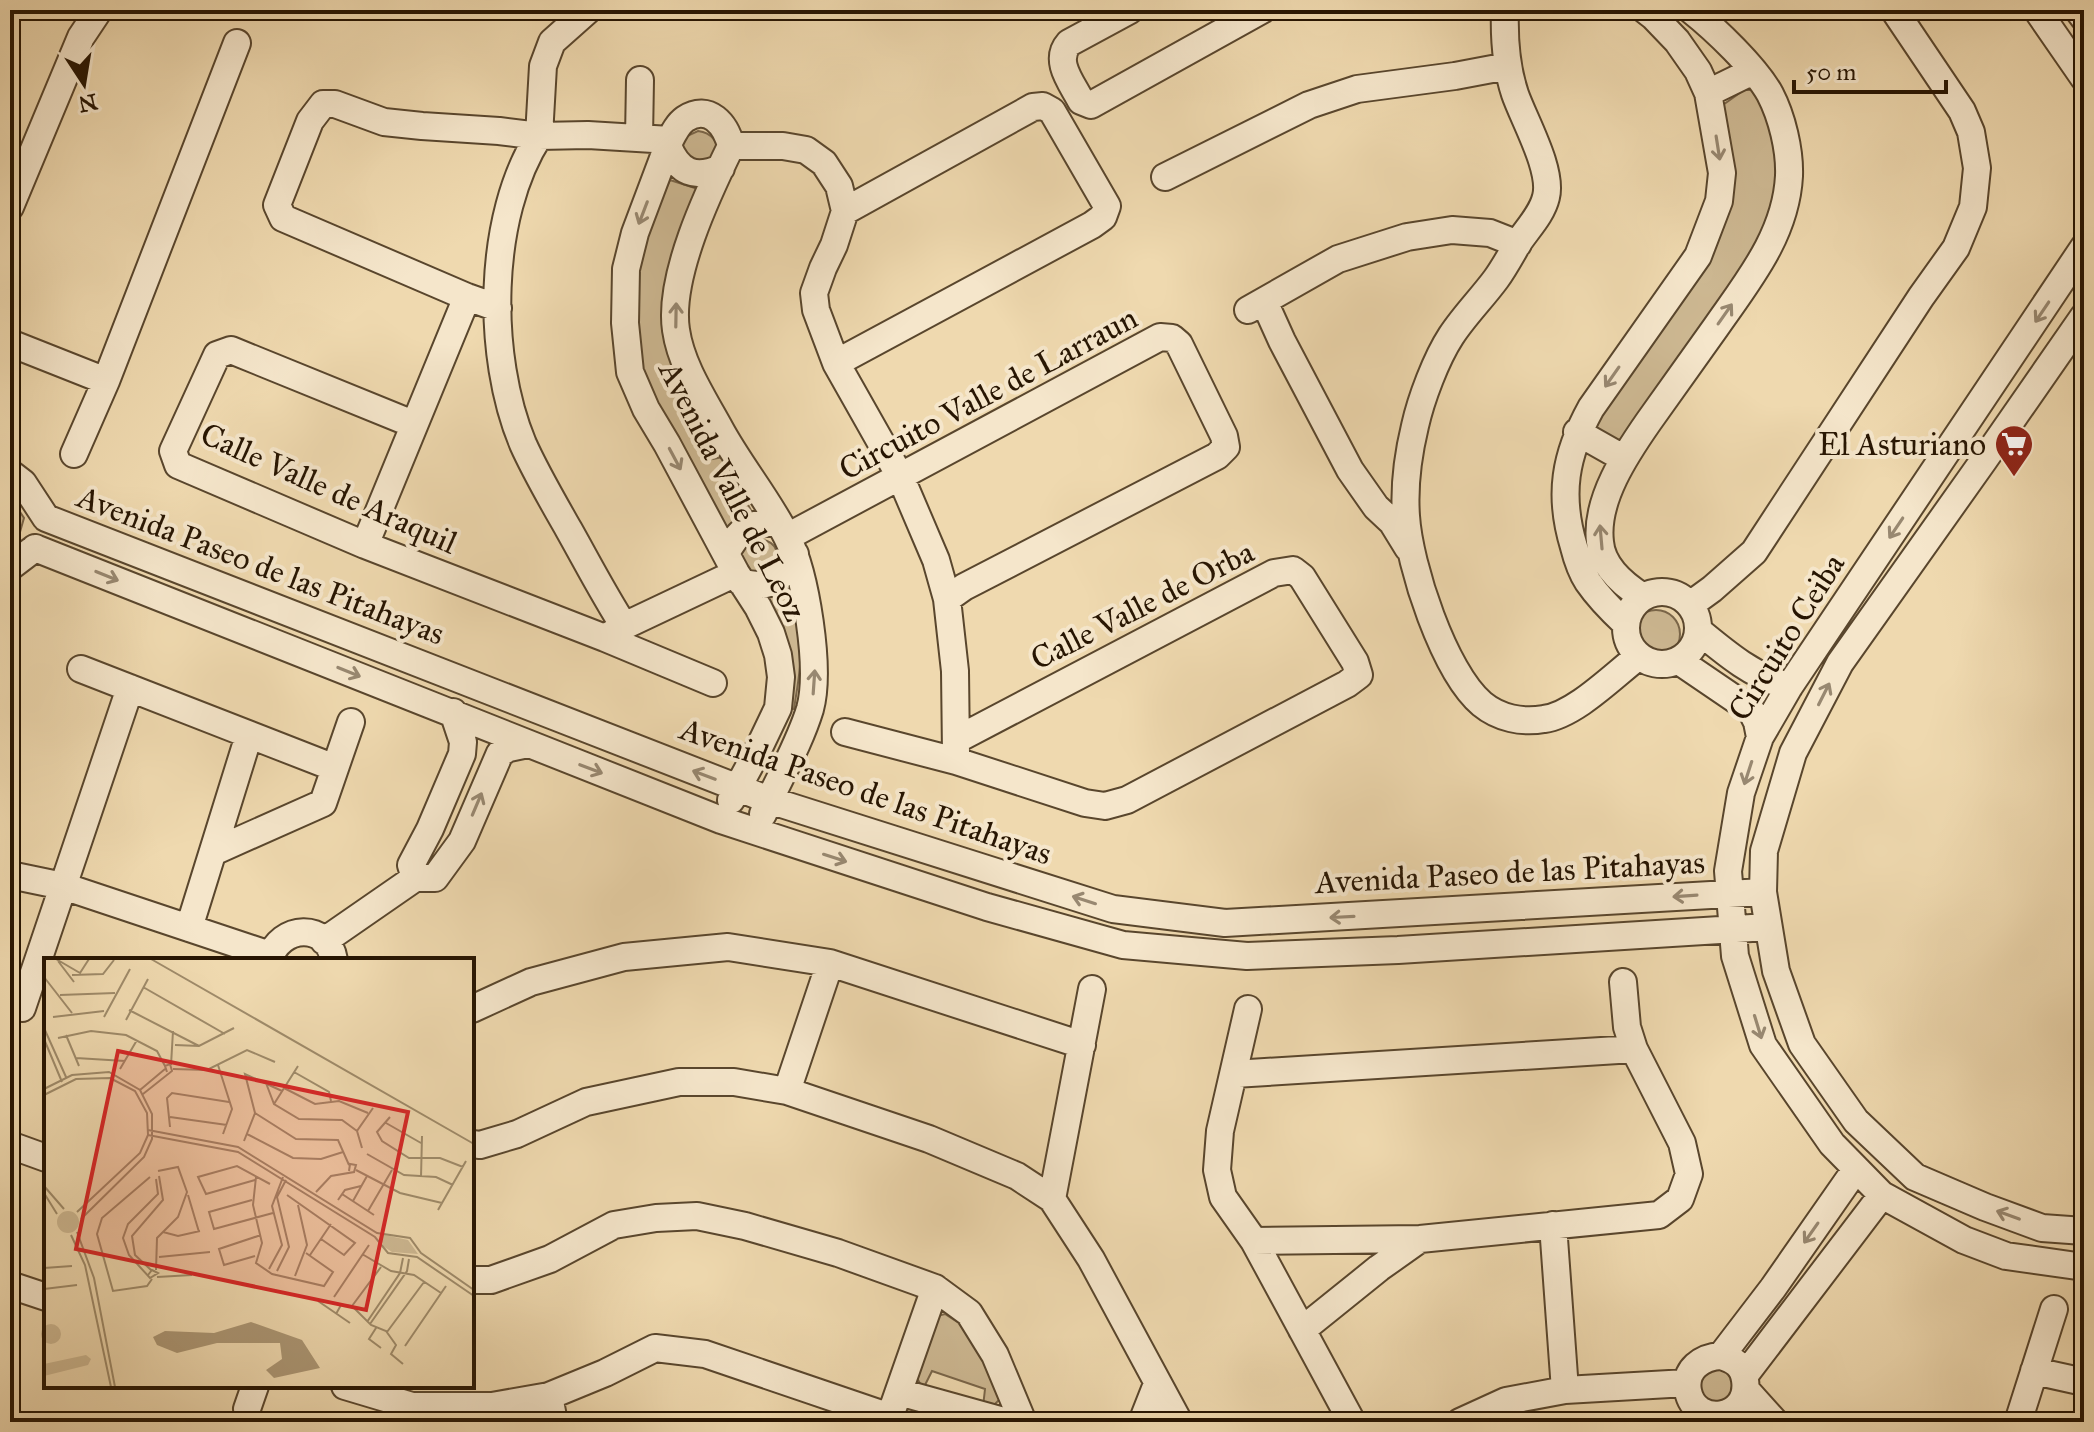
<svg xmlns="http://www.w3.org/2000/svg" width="2094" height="1432" viewBox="0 0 2094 1432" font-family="'IM FELL Great Primer',serif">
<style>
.green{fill:#cdb892;stroke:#7a664a;stroke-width:2}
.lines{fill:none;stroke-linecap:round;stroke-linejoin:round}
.minor-casing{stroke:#59462d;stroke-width:30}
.minor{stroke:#f5e6cb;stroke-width:26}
.oneway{stroke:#988871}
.labels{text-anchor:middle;stroke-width:8;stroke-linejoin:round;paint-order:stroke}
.street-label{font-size:32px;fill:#271502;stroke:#f5e6cb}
.poi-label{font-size:32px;fill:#271502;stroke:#f5e6cb;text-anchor:end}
.inset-road{fill:none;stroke:#9f8b6a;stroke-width:2}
.view{fill:#d62828;fill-opacity:0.15;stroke:#d62828;stroke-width:4}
.inset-edge{fill:none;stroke:#271502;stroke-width:4}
</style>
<rect width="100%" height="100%" fill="#efd9af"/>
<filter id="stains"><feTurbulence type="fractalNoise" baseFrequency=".0025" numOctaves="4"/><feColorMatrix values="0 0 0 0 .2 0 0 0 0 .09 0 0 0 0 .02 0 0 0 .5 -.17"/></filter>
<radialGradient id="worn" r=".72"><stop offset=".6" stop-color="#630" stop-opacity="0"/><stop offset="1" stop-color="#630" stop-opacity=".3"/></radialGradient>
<path class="green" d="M1744,90h7l9,9 11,29 7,45 -2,24 -15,48 -139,199 -24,-10 -2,-6 4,-12 105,-151 14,-27 6,-19 -5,-112z
M698,131c14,2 21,11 19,24l-19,13 -17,-21 6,-11z
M670,180l28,9 -22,66 27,165 -12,12 17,28 15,-3 33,63 -30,13 -84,-158 -7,-30 1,-74 12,-43z
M10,497l14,21 -8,28 -6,3z
M756,539c23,1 25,16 15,33l-23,1c-7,-15 -13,-27 8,-34z
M787,586c4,19 12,37 14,57 1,22 -4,45 -7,66h-8l-27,-109 13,-4z
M1632 634a24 24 0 1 1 48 0a24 24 0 1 1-48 0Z
M945,1314l20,13 32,58 2,15 -7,7h-9l2,-18 -53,-18 -9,18 -6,-11 20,-62z
M1720,1366l16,11 -9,27 -24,-4 -5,-19 3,-7z"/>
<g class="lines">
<g class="minor-casing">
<path id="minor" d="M1130,10l-61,33c-16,18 3,40 12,58l10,4 171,-95
M1505,10c-1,28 1,57 10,84 9,26 38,76 31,103 -4,17 -18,31 -28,46 -7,12 -14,25 -22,36 -14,19 -32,37 -45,57 -15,23 -30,63 -36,90 -7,29 -11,61 -9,90 3,49 38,156 76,188 17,14 40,19 62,15 31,-4 70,-44 95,-63
M2037,10l47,68
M2078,10l6,8
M1708,93l45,-22
M539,136c-52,80 -53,220 -16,308 13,29 30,58 46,86 18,32 35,65 55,96
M539,136l4,-70 9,-24 36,-32
M639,138l1,-58
M668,146c11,27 27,33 53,22
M731,146c-5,-21 -22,-43 -46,-27 -7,5 -11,13 -15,21l-35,93 -9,36 -1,54 5,49 16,37 21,35 69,129 22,34 13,26 7,22 3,22 -3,31 -22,46 -25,46
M731,146c-23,47 -63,131 -55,184 5,35 27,68 44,99 20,37 48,70 67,108 19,37 34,132 23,172 -11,36 -32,71 -47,105
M731,146h52l23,4 18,13 15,23 6,25 -11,34 -11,23 -9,25 2,17 20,53 65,115 35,82 11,39 8,72 1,82
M1165,177l144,-72 48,-16 98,-13 53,-10
M10,207l71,-170 18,-27
M2084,247l-295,440 -29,50 -19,56 -13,78 7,85 28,89 69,99 50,51 82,45 42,16 78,11
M1268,299v11l14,31 68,129 26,37 16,15 16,26
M498,308l-31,-11 -184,-79 -6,-13 33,-84 13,-17h12l49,18 38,4 77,5 40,5 49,-1 82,5
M1248,310l90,-51 69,-22 45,-7 38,3 28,11
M2084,316l-100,144 -144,203 -47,90 -29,98 -1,41 13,79 26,73 54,77 59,56 70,30 57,21 42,3
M10,343l96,38
M836,363l256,-138 11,-8 4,-11 -55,-95 -9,-5 -10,1 -188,104
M413,424l-182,-74 -14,5 -44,96 5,14 187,80 240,93 108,45
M1577,432l46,26
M74,454l32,-73 131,-338
M10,473l13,10 23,35 723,282 344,109 112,14 538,-31
M787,537l373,-200 12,1 7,6 45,92 2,11 -9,9 -253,131 -17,12
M365,545l102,-248
M35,548l686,272 266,87 136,38 124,11 151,-6 370,-23
M726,554c12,-25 26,-33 53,-31
M10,567l25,-19
M741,582c30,9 40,-3 54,-28
M1626 628a36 36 0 1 1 72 0a36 36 0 1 1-72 0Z
M1643,597c-19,-12 -41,-30 -43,-55 -5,-42 26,-88 49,-121 22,-31 45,-63 67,-94 32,-46 70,-92 73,-151 1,-26 -7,-59 -19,-82 -15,-27 -55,-65 -79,-84
M1690,605l22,-16 42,-37 167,-255 35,-49 17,-41 4,-39 -6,-36 -9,-21 -68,-101
M1626,624c-14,-13 -27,-26 -38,-42 -7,-11 -11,-23 -14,-35 -16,-52 -9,-92 17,-139l107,-152 21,-55 3,-28 -14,-80 -10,-22 -21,-30 -23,-24 -9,-7
M1699,631c29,24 53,44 90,56
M610,635l14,-9 112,-53
M1679,661l72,49 6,12 3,15
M81,669l254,99
M845,732l111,29 129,42 20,3 22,-6 220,-116 12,-9 -4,-13 -53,-85 -9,-7 -19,3 -318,167
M213,852l110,-49 28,-81
M10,875l53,11 207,69
M415,878l-4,-13 19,-36 32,-75 1,-12 -10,-30
M189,928l60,-193
M324,941l91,-63h20l27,-37 38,-88 9,-5 19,-4
M269,960c11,-36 59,-38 65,0
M1092,989l-40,210 39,60 88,163
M22,1008l108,-320
M472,1009l59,-27 93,-25 104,-10 102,16 252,82
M1248,1009l-28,122 -3,39 6,27 31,44 98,181
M1234,1074l400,-25
M787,1091l43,-128
M472,1144l8,1 37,-11 69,-32 93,-20h55l53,9 142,48 88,37 35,23
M10,1145l36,13
M1553,1225l12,165
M1254,1241l166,-2 239,-24 21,-16 9,-25 -7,-31 -48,-94 -7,-22 -4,-45
M472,1280h19l59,-21 64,-34 42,-7 41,-2 48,10 93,27 97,35 34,25 26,42 28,67
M10,1285l36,12
M1302,1330l77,-62 41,-29
M1721,1356c13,4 22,9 24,24 6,40 -50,48 -57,11 -4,-22 14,-34 33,-35l52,-68 83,-119
M2034,1371l50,11
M1745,1375l137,-180
M345,1386l67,20h80l57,-10 56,-23 50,-25 50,6 185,63
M1747,1391l28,31
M899,1392l108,30
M549,1396l5,26
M247,1409l8,-23
M888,1422l47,-134
M1142,1422l15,-38
M1460,1422l46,-21 59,-11 122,-7
M2018,1422l36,-113"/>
</g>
<use href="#minor" class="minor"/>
</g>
<defs><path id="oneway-shaft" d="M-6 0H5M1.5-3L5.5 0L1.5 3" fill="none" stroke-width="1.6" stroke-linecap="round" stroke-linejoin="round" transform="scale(2)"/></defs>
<g class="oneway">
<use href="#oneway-shaft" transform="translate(1718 148) rotate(81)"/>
<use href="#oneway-shaft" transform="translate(643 213) rotate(111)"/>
<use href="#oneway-shaft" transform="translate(2042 312) rotate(124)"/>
<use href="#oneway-shaft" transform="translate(1725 314) rotate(-55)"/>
<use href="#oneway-shaft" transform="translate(676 315) rotate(-89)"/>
<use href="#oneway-shaft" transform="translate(1612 377) rotate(125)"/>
<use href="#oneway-shaft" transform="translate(675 459) rotate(62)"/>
<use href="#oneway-shaft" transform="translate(1896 528) rotate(124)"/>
<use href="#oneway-shaft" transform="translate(1601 537) rotate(-95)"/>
<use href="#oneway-shaft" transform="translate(107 576) rotate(22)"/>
<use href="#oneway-shaft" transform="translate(349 672) rotate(22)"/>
<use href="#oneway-shaft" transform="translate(814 682) rotate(-86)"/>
<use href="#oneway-shaft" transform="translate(1824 694) rotate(-63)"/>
<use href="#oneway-shaft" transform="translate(591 769) rotate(21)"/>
<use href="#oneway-shaft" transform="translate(1748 773) rotate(108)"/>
<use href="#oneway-shaft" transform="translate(704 775) rotate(-159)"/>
<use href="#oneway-shaft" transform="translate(477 804) rotate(-67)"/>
<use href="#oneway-shaft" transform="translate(835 858) rotate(18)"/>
<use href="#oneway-shaft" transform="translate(1685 896) rotate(176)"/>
<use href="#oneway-shaft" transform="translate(1084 900) rotate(-162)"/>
<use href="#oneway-shaft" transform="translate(1342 917) rotate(177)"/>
<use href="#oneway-shaft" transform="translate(1758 1027) rotate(73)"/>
<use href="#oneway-shaft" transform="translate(2008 1215) rotate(-160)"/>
<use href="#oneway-shaft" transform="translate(1811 1233) rotate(125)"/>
</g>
<defs>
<g id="supermarket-pin" transform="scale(2)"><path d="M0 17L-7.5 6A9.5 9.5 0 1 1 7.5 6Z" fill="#8f2418" stroke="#f5e6cb"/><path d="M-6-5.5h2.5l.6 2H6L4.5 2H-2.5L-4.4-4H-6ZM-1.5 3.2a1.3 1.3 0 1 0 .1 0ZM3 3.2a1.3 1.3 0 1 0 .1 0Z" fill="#fff"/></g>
</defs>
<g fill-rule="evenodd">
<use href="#supermarket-pin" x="2014" y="444"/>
</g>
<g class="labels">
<g class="street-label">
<text transform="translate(988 393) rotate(-28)" y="11">Circuito Valle de Larraun</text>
<text transform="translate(329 488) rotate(24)" y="11">Calle Valle de Araquil</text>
<text transform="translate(733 491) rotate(63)" y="11">Avenida Valle de Leoz</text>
<text transform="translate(261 565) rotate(21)" y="11">Avenida Paseo de las Pitahayas</text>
<text transform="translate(1142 605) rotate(-27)" y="11">Calle Valle de Orba</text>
<text transform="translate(1786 637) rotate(-58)" y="11">Circuito Ceiba</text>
<text transform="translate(866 791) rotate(19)" y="11">Avenida Paseo de las Pitahayas</text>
<text transform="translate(1510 872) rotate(-3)" y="11">Avenida Paseo de las Pitahayas</text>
</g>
<g class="poi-label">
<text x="1986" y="455">El Asturiano</text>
</g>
</g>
<g transform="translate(44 958)">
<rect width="430" height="430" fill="#efd9af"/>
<path d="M13 264a11 11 0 1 1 22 0a11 11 0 1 1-22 0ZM336,276l28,6 10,14 -26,-2 -9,-6zM-3 376a10 10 0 1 1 20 0a10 10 0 1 1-20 0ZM42,397l5,4 -3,6 -44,11v-12z" fill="#cdb892"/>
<path d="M207,364l51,18 18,28 -46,10 -8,-8 16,-11 -2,-16h-63l-40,10 -20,-8 -4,-8 12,-6 49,2z" fill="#ab9674"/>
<path class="inset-road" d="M12,1l24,14 9,-14M107,1l323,185M14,3l16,21M28,17l31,-1 11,-14M0,19l28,36M99,29l82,47M16,37l55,-2M85,52l70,36M9,59l51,-6M60,59l26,-48M82,62l22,-41M0,70l22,49M22,77l13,31M14,80l33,-7 35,4 31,16 8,15M0,81l18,43M131,87l24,1 35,-18M32,100l49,3M127,107l2,-34M174,107l14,44 -9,25M76,111l17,-29M129,111l34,1 40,-20 28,12M250,114l35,20 2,9M222,125l8,21 25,15 43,1 15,11M240,130l31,16 24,-3 29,12M0,131l28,-14 37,-3 31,18 12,24v25l-8,18 -63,62M96,132l25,-21M99,136l29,-23 -2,-7 -5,2 2,6M0,137l32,-16 34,-1 25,13 12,22 1,22 -8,18 -63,59M230,146l24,-38M211,155l41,26 42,1 11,25M126,159l57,8M346,159l-13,15 5,9 27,17h31l23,9M342,165l35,20M126,169l-3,-29 5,-5 57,9M104,172l90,17 139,86 33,5 11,15 53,37M203,176l46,24 28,1 22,-7M104,177l90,17 137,85 13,16 29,4 57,39M200,183l11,-28 -10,-39 37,17M318,190l-5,-17 16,-23M323,196l37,21 32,2 17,8M312,212l44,23 42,10M106,219l-48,41 -5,16 16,57 34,-5 5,-7M212,219l-3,28 9,38 -6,20 16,11 52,12 9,-14 -27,-19M377,219l1,-41M211,222l-49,14 -8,-17 39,-11 33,18M0,228l20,23M272,234l15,-16 23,-4 2,-7 -6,-1 -1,7M0,235l13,21M298,236l32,21M144,237l11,37M243,237l68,48 -11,12 -23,-16M208,242l-43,12 5,17 59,-16M294,242l7,-10 16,-4M309,243l14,-25M394,252l28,-49M324,253l24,-41M33,274l17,46 21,109M119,274l15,4 22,-5M27,277l14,30 26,122M318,296l29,17 23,4 27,18M266,297l21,-31M211,298l-31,9 -5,-16 42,-14M115,299l51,-5M0,310l28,-2M225,311l13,-24 -10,-39 11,-29M107,312l-16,-15 -3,-19 31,-36 -4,-24M112,312l1,-32 21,-21 9,-25 -9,-25 -20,4M233,313l12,-24 -12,-50 9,-17M104,317l4,-5 6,3 -8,5 -21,-23 -6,-17 5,-14 30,-30 -2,-15M251,318l12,-31 -9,-40M113,319l35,-2M0,331l33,-4M290,339l35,-52M274,343l32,22M308,348l29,-39M292,356l5,-9 11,1 19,19 15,6 10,14 -5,9 12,10M323,364l33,-49 3,-15M326,366l37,-53 2,-12M332,370l-7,11 12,9M343,374l37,-50M361,388l41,-60"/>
<path class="view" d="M74,93l290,61 -42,198 -290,-61z"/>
<rect width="430" height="430" class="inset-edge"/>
</g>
<rect width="2094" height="1432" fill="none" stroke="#efd9af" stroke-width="40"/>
<rect x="12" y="12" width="2070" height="1408" fill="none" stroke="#271502" stroke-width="4"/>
<rect x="20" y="20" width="2054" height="1392" fill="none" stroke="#271502" stroke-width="2"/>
<g transform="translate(84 84) rotate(168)" stroke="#f5e6cb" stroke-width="6" paint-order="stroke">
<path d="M0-6L14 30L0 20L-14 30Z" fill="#271502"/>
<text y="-12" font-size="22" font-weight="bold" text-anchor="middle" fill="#271502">N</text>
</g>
<path d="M1794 80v12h152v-12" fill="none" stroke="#271502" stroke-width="4"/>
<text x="1806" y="80" font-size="24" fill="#271502" stroke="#f5e6cb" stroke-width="6" paint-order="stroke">50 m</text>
<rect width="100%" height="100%" filter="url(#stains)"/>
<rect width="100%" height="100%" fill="url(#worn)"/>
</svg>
